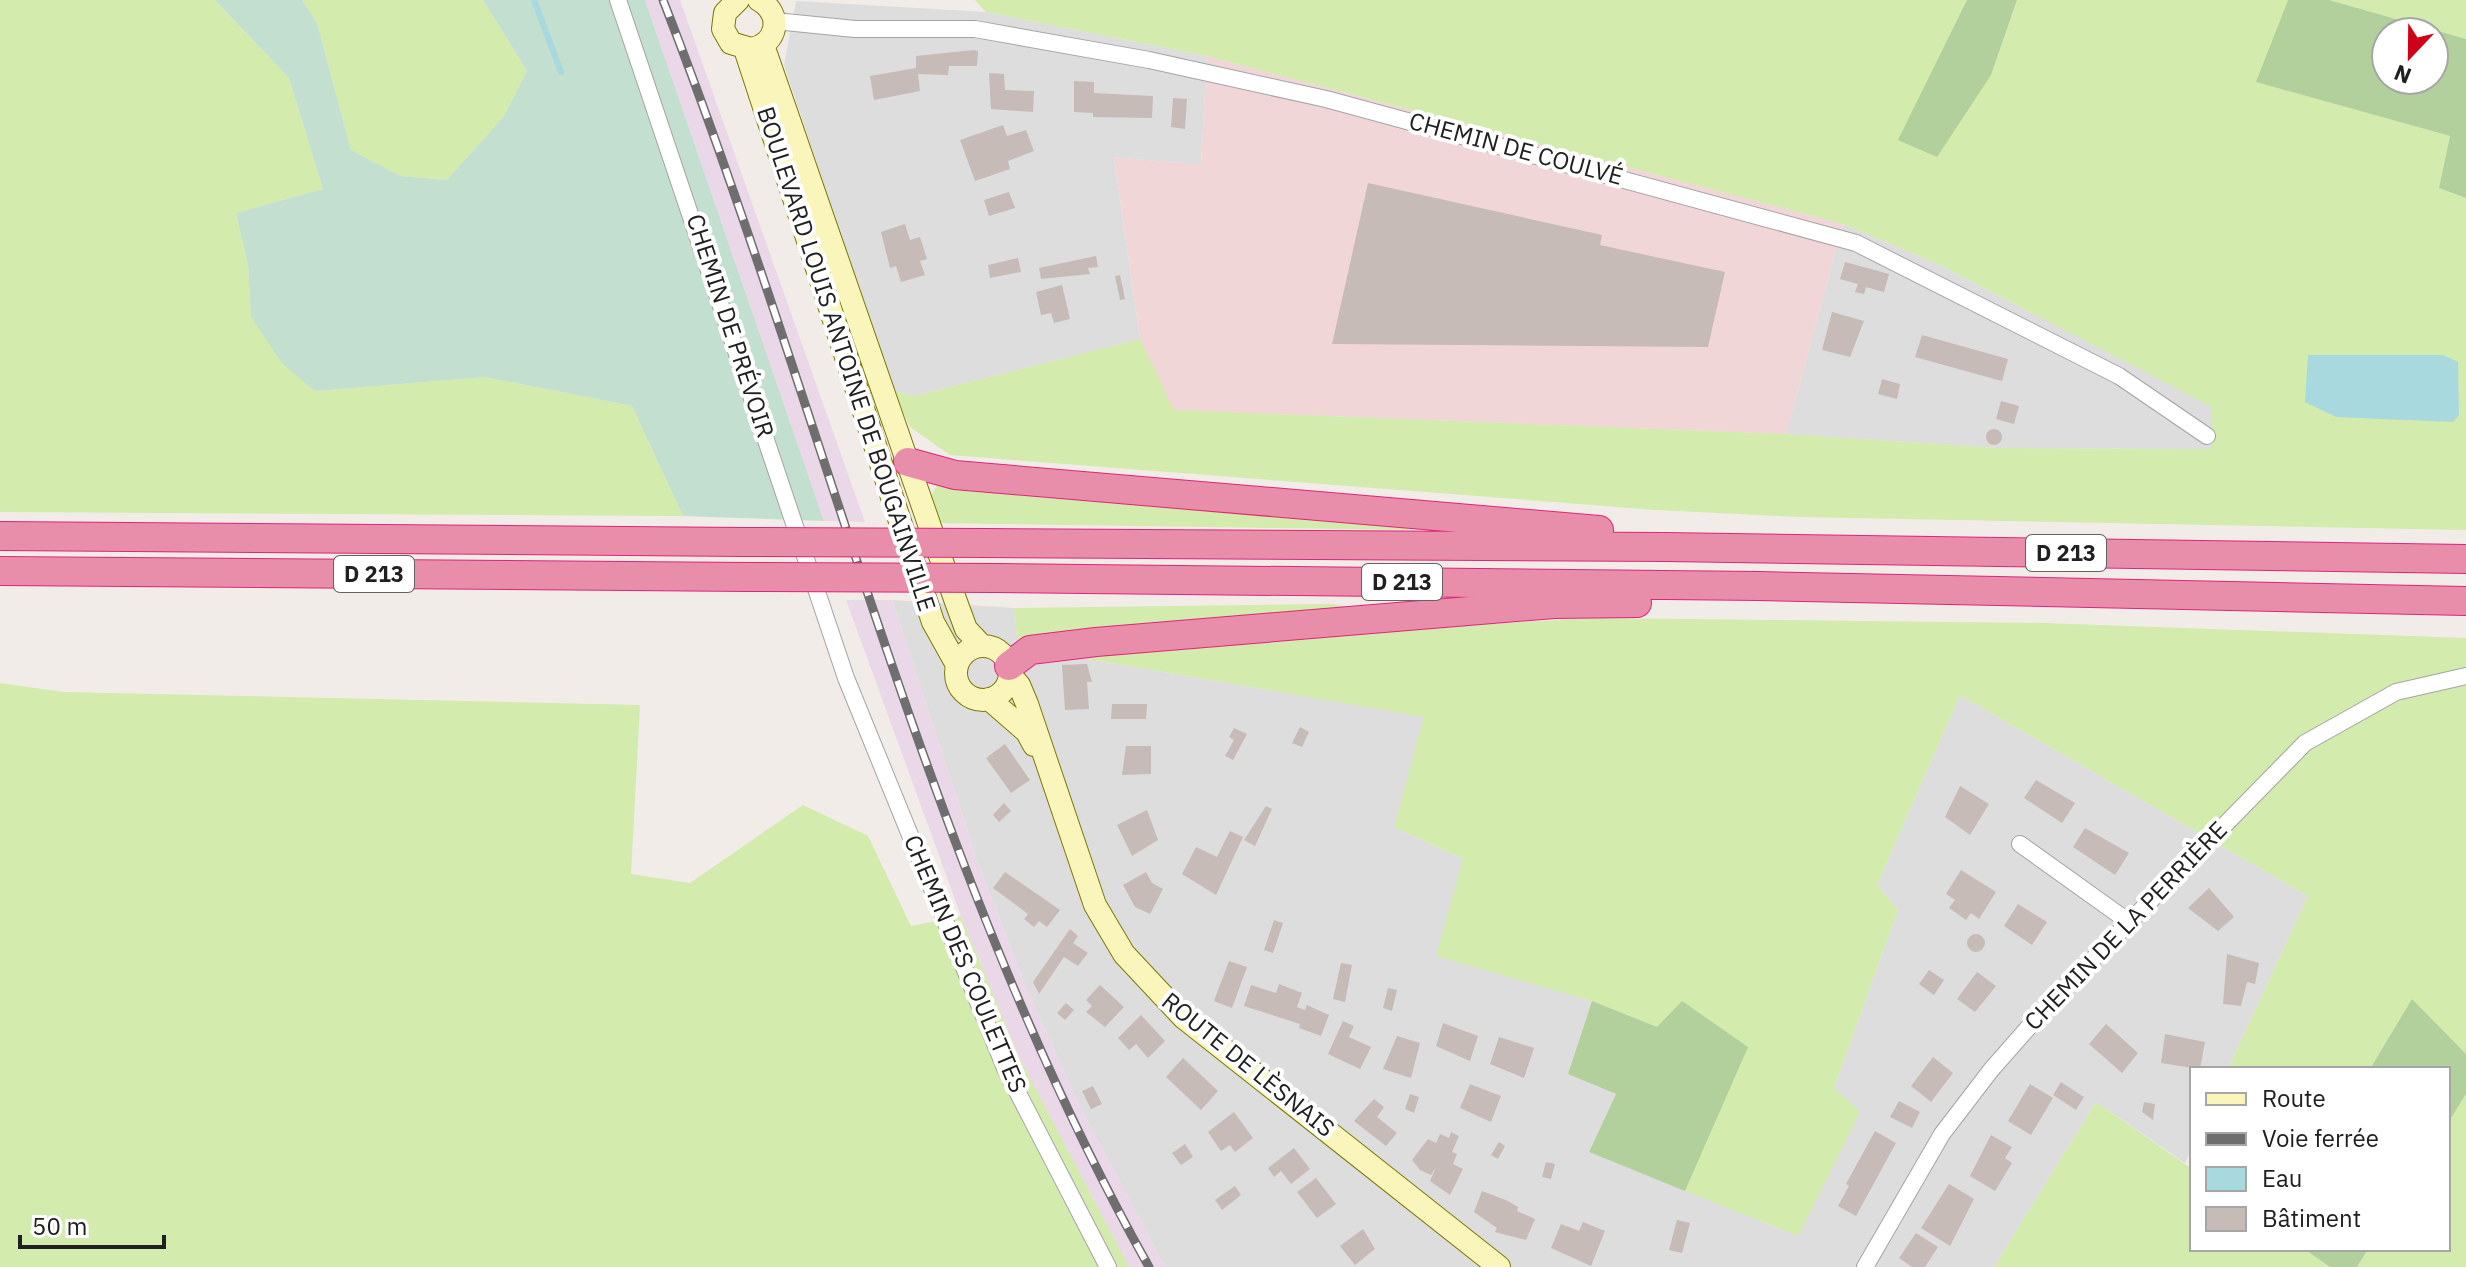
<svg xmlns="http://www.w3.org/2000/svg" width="2466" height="1267" viewBox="0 0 2466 1267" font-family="'IBM Plex Sans',sans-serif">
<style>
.residential{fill:#dedddd}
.commercial{fill:#f1d6d8}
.industrial{fill:#ead8e9}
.grass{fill:#d3ebac}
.forest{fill:#b1d09b;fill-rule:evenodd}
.wetland{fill:#c3dfcf}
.water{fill:#a7d9df}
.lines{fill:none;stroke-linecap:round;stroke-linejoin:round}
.stream{stroke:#a7d9df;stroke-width:6}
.building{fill:#c6bbb6}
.street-casing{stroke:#a4a4a4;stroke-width:18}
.secondary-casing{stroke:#7b7904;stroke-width:24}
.highway-casing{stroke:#de257a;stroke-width:30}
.street{stroke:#fff;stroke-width:16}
.secondary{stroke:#faf6bb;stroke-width:22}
.highway{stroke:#e88eaa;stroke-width:28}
.rail-casing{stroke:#6e6e6e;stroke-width:9}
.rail{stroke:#fff;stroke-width:6;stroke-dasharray:18;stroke-linecap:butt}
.highway-bridge-casing{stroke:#de257a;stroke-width:30;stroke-linecap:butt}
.highway-bridge{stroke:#e88eaa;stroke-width:28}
.labels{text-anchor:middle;stroke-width:8;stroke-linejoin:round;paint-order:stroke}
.shield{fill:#fff;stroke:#636363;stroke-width:2}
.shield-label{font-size:22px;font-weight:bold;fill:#202020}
.street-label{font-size:24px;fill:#202020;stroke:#fff}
</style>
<rect width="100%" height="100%" fill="#f1ece7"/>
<path class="residential" d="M796,1l190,11 221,44 -6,109 -87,-8 26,182 -226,57 -21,-5 -109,-326z
M1843,224l97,41 273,142 -1,42 -214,-1 -212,-14z
M892,600l122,8 4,39 407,70 -31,110 69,32 -26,97 155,45 -24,73 48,20 -27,58 209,84 36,-148 64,-178 -21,-25 83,-190 348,201 -80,173h-36v79l-7,15 -89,-61 -102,165h-829l-87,-164 -52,-116 -47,-121z"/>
<path class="commercial" d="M1207,56l636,168 -57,210 -613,-24 -33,-71 -26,-182 87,8z"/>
<path class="industrial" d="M645,0h35l185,522 -41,-1z
M846,600h46l87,266 47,121 52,116 87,164h-36l-110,-210 -58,-141z"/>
<path class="grass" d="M0,0h215l74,78 34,111 -87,24 12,52 3,52 64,74 170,-14 147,29 51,110 -683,-4z
M302,0h181l44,71 -23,45 -57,64 -47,-4 -49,-26 -34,-127z
M975,0h992l-19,44 43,31 26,-75h271l-31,82 193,54 -11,52 27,10v332l-666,-13 -144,-7 -706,-55 -40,-28 -17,-36 21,5 226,-57 34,71 612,24 212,14 214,1v-42l-272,-142 -97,-41 -636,-168 -221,-44z
M2329,0h137v39z
M937,485l471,37v8l-473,-7 -6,-23z
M1333,604l125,22 131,-8 455,5 422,15v416l-54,-54 -42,69h-142l80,-173 -348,-201 -83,190 21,25 -64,178 26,24 -62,124 -113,-45 62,-144 -90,-20 -65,-26 -156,-45 27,-97 -69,-32 30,-110 -406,-70 -4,-39z
M0,683l63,9 577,13 -9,169 59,9 113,-78 65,31 43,90 50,-10 58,141 110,210h-1129z
M2466,1094v173h-109l11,-18h80v-126z
M2096,1102l96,67v80h112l26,18h-336z"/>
<path class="forest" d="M1967,0h50l-26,75 -54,82 -39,-17z
M2288,0h41l137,39v159l-27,-10 11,-52 -194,-54zM2386,32h48v48h-48z
M2412,999l54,55v40l-18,29v-54h-78z
M1592,1001l65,26 25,-26 66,46 -63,144 -96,-39 27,-58 -48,-20z
M2304,1249h64l-11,18h-27z"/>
<path class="wetland" d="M215,0h87l15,23 34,127 49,26 47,4 57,-64 23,-45 -44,-71h162l179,521 -141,-5 -51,-110 -147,-29 -170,14 -33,-28 -31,-46 -3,-52 -12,-52 87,-24 -34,-111z"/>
<path class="water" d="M2308,355h135l15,7 1,53 -6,7 -117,-5 -31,-15z"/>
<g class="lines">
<path class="stream" d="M534,0l27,72"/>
</g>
<path class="building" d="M974,50l4,1 -1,15h-28l-1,9 -30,-1 2,17 -46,9 -4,-24 46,-8v-12z
M989,73l15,1 1,16 29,1 -1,21 -42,-3z
M1074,81l20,1v11l59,3 -1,22 -59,-1v-4l-19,-1z
M1173,98l14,1 -2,30 -14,-2z
M1003,125l4,11 19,-6 8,21 -26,10 2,8 -35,12 -15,-41z
M1368,183l234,52 -2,10 125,27 -17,75 -376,-3z
M1009,192l6,16 -26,8 -5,-16z
M905,224l5,16 10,-3 7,22 -7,2 5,14 -24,7 -5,-16 -6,2 -9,-36z
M1096,256l2,11 -10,1 2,6 -49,5 -2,-11z
M1018,258l3,14 -31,6 -2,-13z
M1845,262l44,12 -5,18 -18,-5 -2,7 -9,-2 3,-8 -18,-5z
M1120,275l5,24 -5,1 -5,-24z
M1062,285l8,34 -16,4 -3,-10 -10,2 -5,-23z
M1832,312l32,9 -14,36 -28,-7z
M1922,335l86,24 -6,22 -87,-24z
M1882,379l18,5 -3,15 -19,-5z
M2001,401l18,5 -5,18 -18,-5z
M1986 437a8 8 0 1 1 16 0a8 8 0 1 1-16 0Z
M1087,664l5,18h-5l2,27 -24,1 -3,-45z
M1112,704h35l-1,15h-35z
M1300,727l9,5 -7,15 -10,-4z
M1234,728l13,6 -14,26 -8,-4 9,-16 -5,-3z
M1005,744l25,36 -19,13 -25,-35z
M1126,746h25v28l-29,1z
M2036,780l39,23 -13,20 -38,-25z
M1960,786l29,18 -19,31 -25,-18z
M1004,803l7,8 -12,11 -6,-7z
M1266,806l6,3 -17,37 -11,-6z
M1147,810l11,30 -26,16 -15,-31z
M2085,828l44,25 -14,22 -42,-28z
M1230,831l13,6 -27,58 -34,-21 14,-27 21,10z
M1961,870l35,22 -17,27 -8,-6 -5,7 -17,-12 6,-8 -9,-6z
M1005,872l55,38 -13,17 -8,-6 -5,6 -10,-8 4,-5 -35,-26z
M1146,872l6,11 11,6 -13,25 -15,-7 -12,-22z
M2209,888l25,29 -16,14 -30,-23z
M2018,904l29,18 -15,23 -28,-19z
M1274,920l9,3 -10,30 -9,-3z
M1070,929l8,7 -5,7 15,10 -10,13 -14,-9 -25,37 -6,-12z
M1967 943a9 9 0 1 1 18 0a9 9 0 1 1-18 0Z
M2227,954l32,9 -4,21 -8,-2 -6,24 -18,-2z
M1229,961l18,6 -15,41 -18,-7z
M1341,963l11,2 -7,37 -12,-3z
M1929,970l15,10 -10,15 -15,-11z
M1977,972l19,14 -21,26 -18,-13z
M1279,984l23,9 -5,14 8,3 2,-5 22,10 -8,21 -22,-8 1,-4 -56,-18 7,-21 25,8z
M1100,985l24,22 -19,20 -19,-15 6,-6 -6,-6z
M1388,988l9,2 -5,21 -9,-3z
M1066,1003l8,7 -9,10 -8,-7z
M1141,1015l24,26 -17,17 -12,-14 -7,6 -11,-12z
M1343,1021l11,5 -5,11 22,10 -11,22 -32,-15z
M1443,1023l35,13 -8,25 -34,-15z
M2106,1024l32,29 -16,20 -33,-29z
M2165,1034l40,8 -5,27 -39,-6z
M1397,1036l23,7 -9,35 -28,-9z
M1499,1037l35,11 -10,30 -34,-14z
M1933,1057l20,16 -22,29 -20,-16z
M1183,1058l35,33 -17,19 -35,-33z
M2061,1082l23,15 -8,13 -23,-15z
M1470,1084l31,12 -10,26 -31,-14z
M2030,1084l23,14 -22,37 -23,-14z
M1093,1086l9,18 -11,5 -9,-18z
M1410,1094l9,3 -5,16 -9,-4z
M1374,1099l10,8 -7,10 20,16 -11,13 -32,-25z
M1899,1101l21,11 -8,16 -22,-11z
M2144,1102l11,2 -2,16 -11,-8z
M1234,1112l19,26 -18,14 -5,-7 -9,6 -13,-19z
M1875,1131l21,12 -40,73 -18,-10 11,-20 -3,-2z
M1451,1132l8,4 -7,16 5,2 -4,10 10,5 -13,26 -20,-14 6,-14 -5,8 -11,-5 -8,-10 16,-21 8,4 4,-9 9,4z
M1991,1135l21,12 -7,11 7,5 -17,28 -25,-15z
M1499,1142l6,4 -7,13 -7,-4z
M1185,1144l8,13 -12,8 -9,-12z
M1294,1148l16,21 -19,15 -10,-13 -7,6 -6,-9z
M1546,1162l9,2 -4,15 -9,-2z
M1316,1178l20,26 -19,14 -20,-26z
M1949,1184l25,15 -24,47 -29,-18z
M1235,1186l6,9 -19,15 -7,-10z
M1482,1191l26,10 10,6 -1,4 18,8 -9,21 -31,-8 2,-4 -23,-16z
M1677,1220l13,3 -8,30 -13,-3z
M1583,1222l22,9 -14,35 -40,-18 10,-24 18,7z
M1363,1229l12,20 -20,16 -15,-19z
M1916,1233l22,14 -13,20h-13l-13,-9z"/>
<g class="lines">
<g class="street-casing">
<path id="street" d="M618,0l228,678 159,390 103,199
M775,21l80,8h120l174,31 177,39 530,144 263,133 88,60
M2020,844l109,78
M1865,1267l77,-133 49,-64 58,-66 256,-261 91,-51 70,-16"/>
</g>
<g class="secondary-casing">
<path id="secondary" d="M738,0l-13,13 -2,16 8,14 20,6c27,-5 32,-35 8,-49
M763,45l192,554 11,30 16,17
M745,49l188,573 24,43
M956 673a27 27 0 1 1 54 0a27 27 0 1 1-54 0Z
M1010,675l9,10 8,19 68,201 29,49 59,63 316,250
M989,699l38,33 7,13"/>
</g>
<g class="highway-casing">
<path id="highway" d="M908,462l47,13 644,55
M0,536l745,6
M985,543l680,4 801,12
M0,571l748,6
M998,578l761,8 707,15
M1009,666l21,-16 66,-8 458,-38 83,-1"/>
</g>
<use href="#street" class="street"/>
<use href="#secondary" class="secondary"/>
<use href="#highway" class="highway"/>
<g class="rail-casing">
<path id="rail" d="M663,0c165,422 263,869 486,1267"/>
</g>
<use href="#rail" class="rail"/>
<g class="highway-bridge-casing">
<path id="highway-bridge" d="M745,542l240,1
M748,577l250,1"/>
</g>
<use href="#highway-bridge" class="highway-bridge"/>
</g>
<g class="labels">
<g class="shield">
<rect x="2026" y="535" width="80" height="36" rx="6"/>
<rect x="334" y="556" width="80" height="36" rx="6"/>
<rect x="1362" y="564" width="80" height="36" rx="6"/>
</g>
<g class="shield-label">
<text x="2066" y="561">D 213</text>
<text x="374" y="582">D 213</text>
<text x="1402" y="590">D 213</text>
</g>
<g class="street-label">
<text transform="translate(1516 149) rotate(15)" y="8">CHEMIN DE COULVÉ</text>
<text transform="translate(730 326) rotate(72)" y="8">CHEMIN DE PRÉVOIR</text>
<text transform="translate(846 359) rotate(72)" y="8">BOULEVARD LOUIS ANTOINE DE BOUGAINVILLE</text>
<text transform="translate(2126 926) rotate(-46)" y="8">CHEMIN DE LA PERRIÈRE</text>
<text transform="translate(965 964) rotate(67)" y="8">CHEMIN DES COULETTES</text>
<text transform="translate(1248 1065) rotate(39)" y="8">ROUTE DE LÈSNAIS</text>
</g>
</g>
<rect x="2190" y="1067" width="260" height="184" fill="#ffffff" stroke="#a6a6a6" stroke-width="2"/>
<rect x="2206" y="1093" width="40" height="12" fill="#faf6bb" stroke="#a6a6a6" stroke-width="2"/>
<text x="2262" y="1107" font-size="24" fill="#202020">Route</text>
<rect x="2206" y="1133" width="40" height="12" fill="#6e6e6e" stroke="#a6a6a6" stroke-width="2"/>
<text x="2262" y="1147" font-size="24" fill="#202020">Voie ferrée</text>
<rect x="2206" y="1167" width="40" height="24" fill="#a7d9df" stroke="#a6a6a6" stroke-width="2"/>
<text x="2262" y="1187" font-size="24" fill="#202020">Eau</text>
<rect x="2206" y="1207" width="40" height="24" fill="#c6bbb6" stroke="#a6a6a6" stroke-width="2"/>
<text x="2262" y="1227" font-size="24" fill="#202020">Bâtiment</text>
<g transform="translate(2410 56) rotate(202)"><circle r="38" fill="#ffffff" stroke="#a6a6a6" stroke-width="2"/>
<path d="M0-6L14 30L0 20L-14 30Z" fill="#d00019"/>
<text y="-12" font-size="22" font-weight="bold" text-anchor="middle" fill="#202020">N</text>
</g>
<path d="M20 1235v12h144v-12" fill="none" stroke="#202020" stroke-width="4"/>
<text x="32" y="1235" font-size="24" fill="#202020" stroke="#ffffff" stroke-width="6" paint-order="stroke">50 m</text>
</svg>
